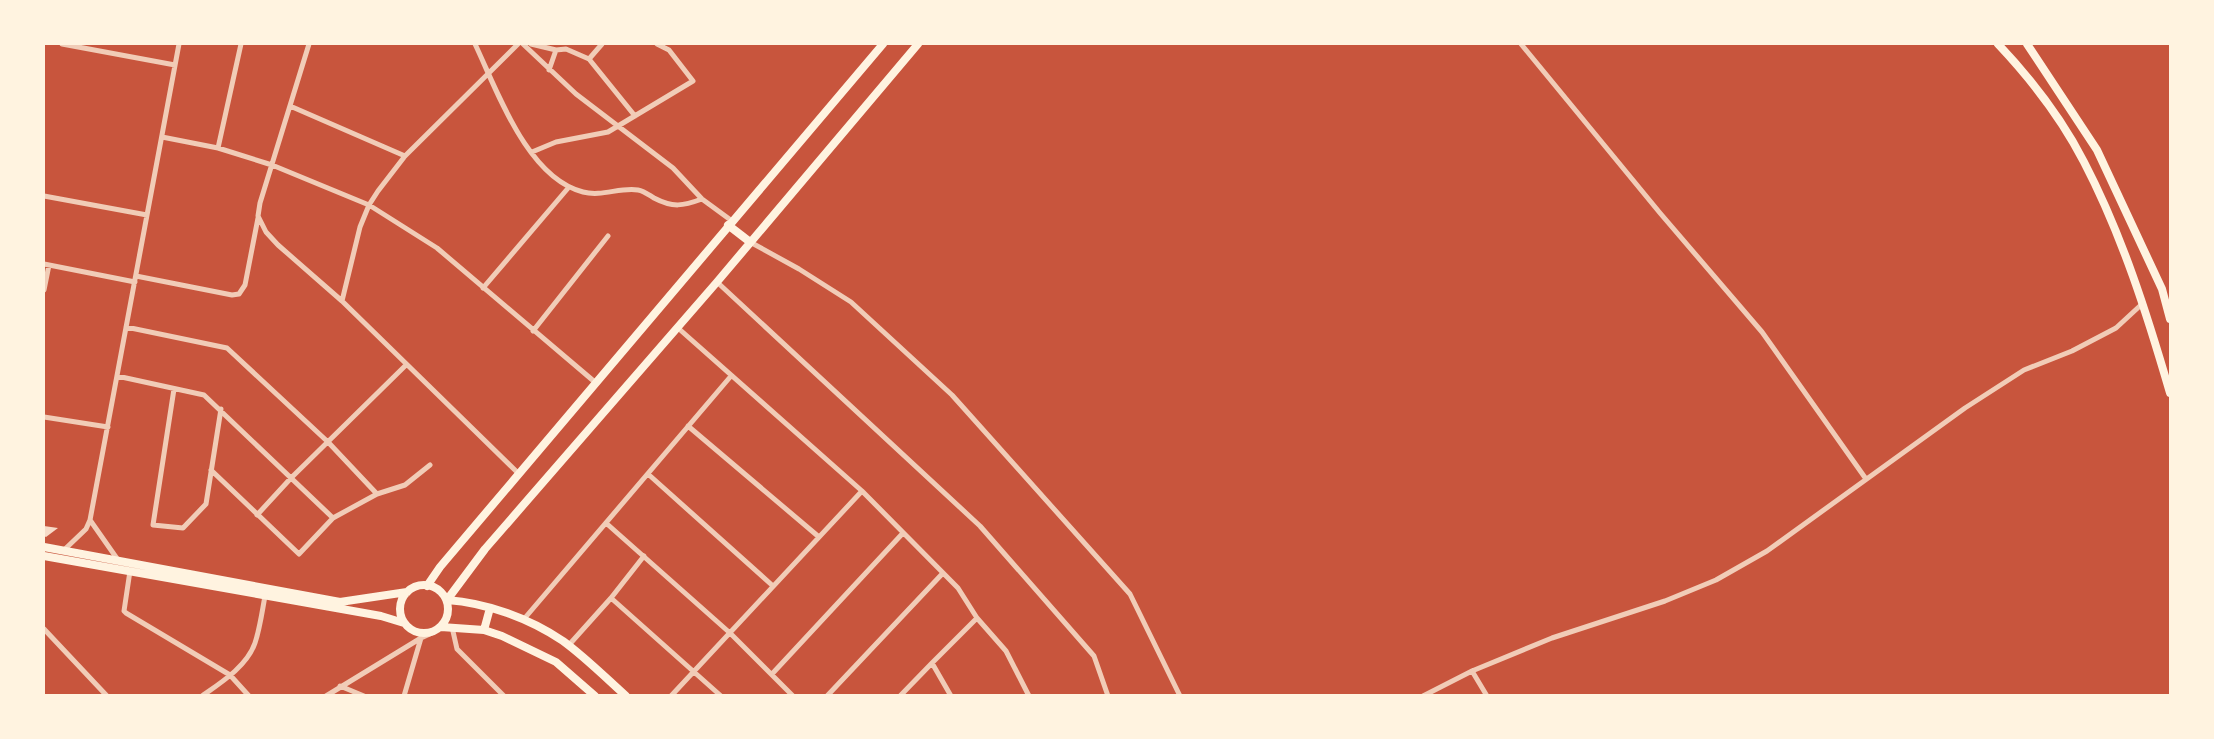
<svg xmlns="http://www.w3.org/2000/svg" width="2214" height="739" viewBox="0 0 2214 739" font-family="'Roboto Serif',serif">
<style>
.building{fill:#f7dbc8}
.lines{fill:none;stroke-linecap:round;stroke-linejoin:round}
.minor{stroke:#f1ccb7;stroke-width:5}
.secondary{stroke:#fff3e0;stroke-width:8}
.primary{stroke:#fff3e0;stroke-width:8}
</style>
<rect width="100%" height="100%" fill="#c8553d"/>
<path class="building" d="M44,526l14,2 -12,9 -2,-1z"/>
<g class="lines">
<path class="minor" d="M62,44l113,21
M309,44l-49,159 -2,13 8,16 12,13 64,56 177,173
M475,44c22,46 52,134 108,148 19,5 37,-5 55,-2 6,1 11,5 16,8 19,10 29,8 48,1
M523,44l53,50 97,74 29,31 30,22
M531,44l25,6 10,-1 23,10 13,-15
M1521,44l139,169 102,119 104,147
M589,59l46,57
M549,70l7,-20
M290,106l115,50
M162,137l56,11 54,17 97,40 68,43 159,135
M218,148l23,-104
M532,152l24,-10 52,-10 85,-51 -24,-31 -12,-6
M44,196l103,19
M750,242l49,27 52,33 101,93 178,199 50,102
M44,264l91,18
M136,276l96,19 7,-1 6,-9 13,-67
M717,282l263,244 114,130 14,40
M483,288l86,-101
M44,290l5,-25
M342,301l18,-74 9,-22 9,-14 27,-35 113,-112
M126,327l101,21 101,94 49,52
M678,328l184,163 96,97 19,30 29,33 23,45
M533,331l75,-95
M117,376l87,19 129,123
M174,389l-21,136 30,3 23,-24 15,-95
M44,417l64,10
M688,426l131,111
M211,470l88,84 34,-36 44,-24 28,-9 25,-20
M648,474l125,112
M257,515l34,-37 115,-113
M606,523l124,110 63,63
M63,551l23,-22 4,-9
M118,560l-28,-40 89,-476
M130,571l-6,40 2,2 104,62 19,21
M611,598l110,98
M524,619l207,-243
M452,627l5,22 47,47
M44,629l63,67
M568,646l43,-48 33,-42
M932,663l45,-45
M1472,671l15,25
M772,674l131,-141
M340,686l24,10
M202,696c20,-14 45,-30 53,-53 5,-15 7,-31 10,-47
M326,696l95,-58
M404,696l17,-58 13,-6
M671,696l191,-205
M827,696l116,-123
M900,696l32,-33 19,33
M1423,696l49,-25 80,-33 113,-37 51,-21 51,-29 198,-143 59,-38 48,-19 44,-23 26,-24"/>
<path class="secondary" d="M728,225l22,17
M427,586l13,-19 443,-523
M447,600l38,-51 232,-267 201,-238"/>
<path class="primary" d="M1998,44c33,35 64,75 86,118 38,73 63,152 86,231
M2027,44l70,106 65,139 8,30
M44,547l296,55 67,-10
M44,556l337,60 23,7
M400 609a24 24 0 1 1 48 0a24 24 0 1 1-48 0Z
M447,600c40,3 82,18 116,41 22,16 43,37 63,55
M441,627l43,3 18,6 54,26 39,34
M484,630l6,-22"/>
</g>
<rect width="2214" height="739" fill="none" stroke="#fff3e0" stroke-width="90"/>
</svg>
